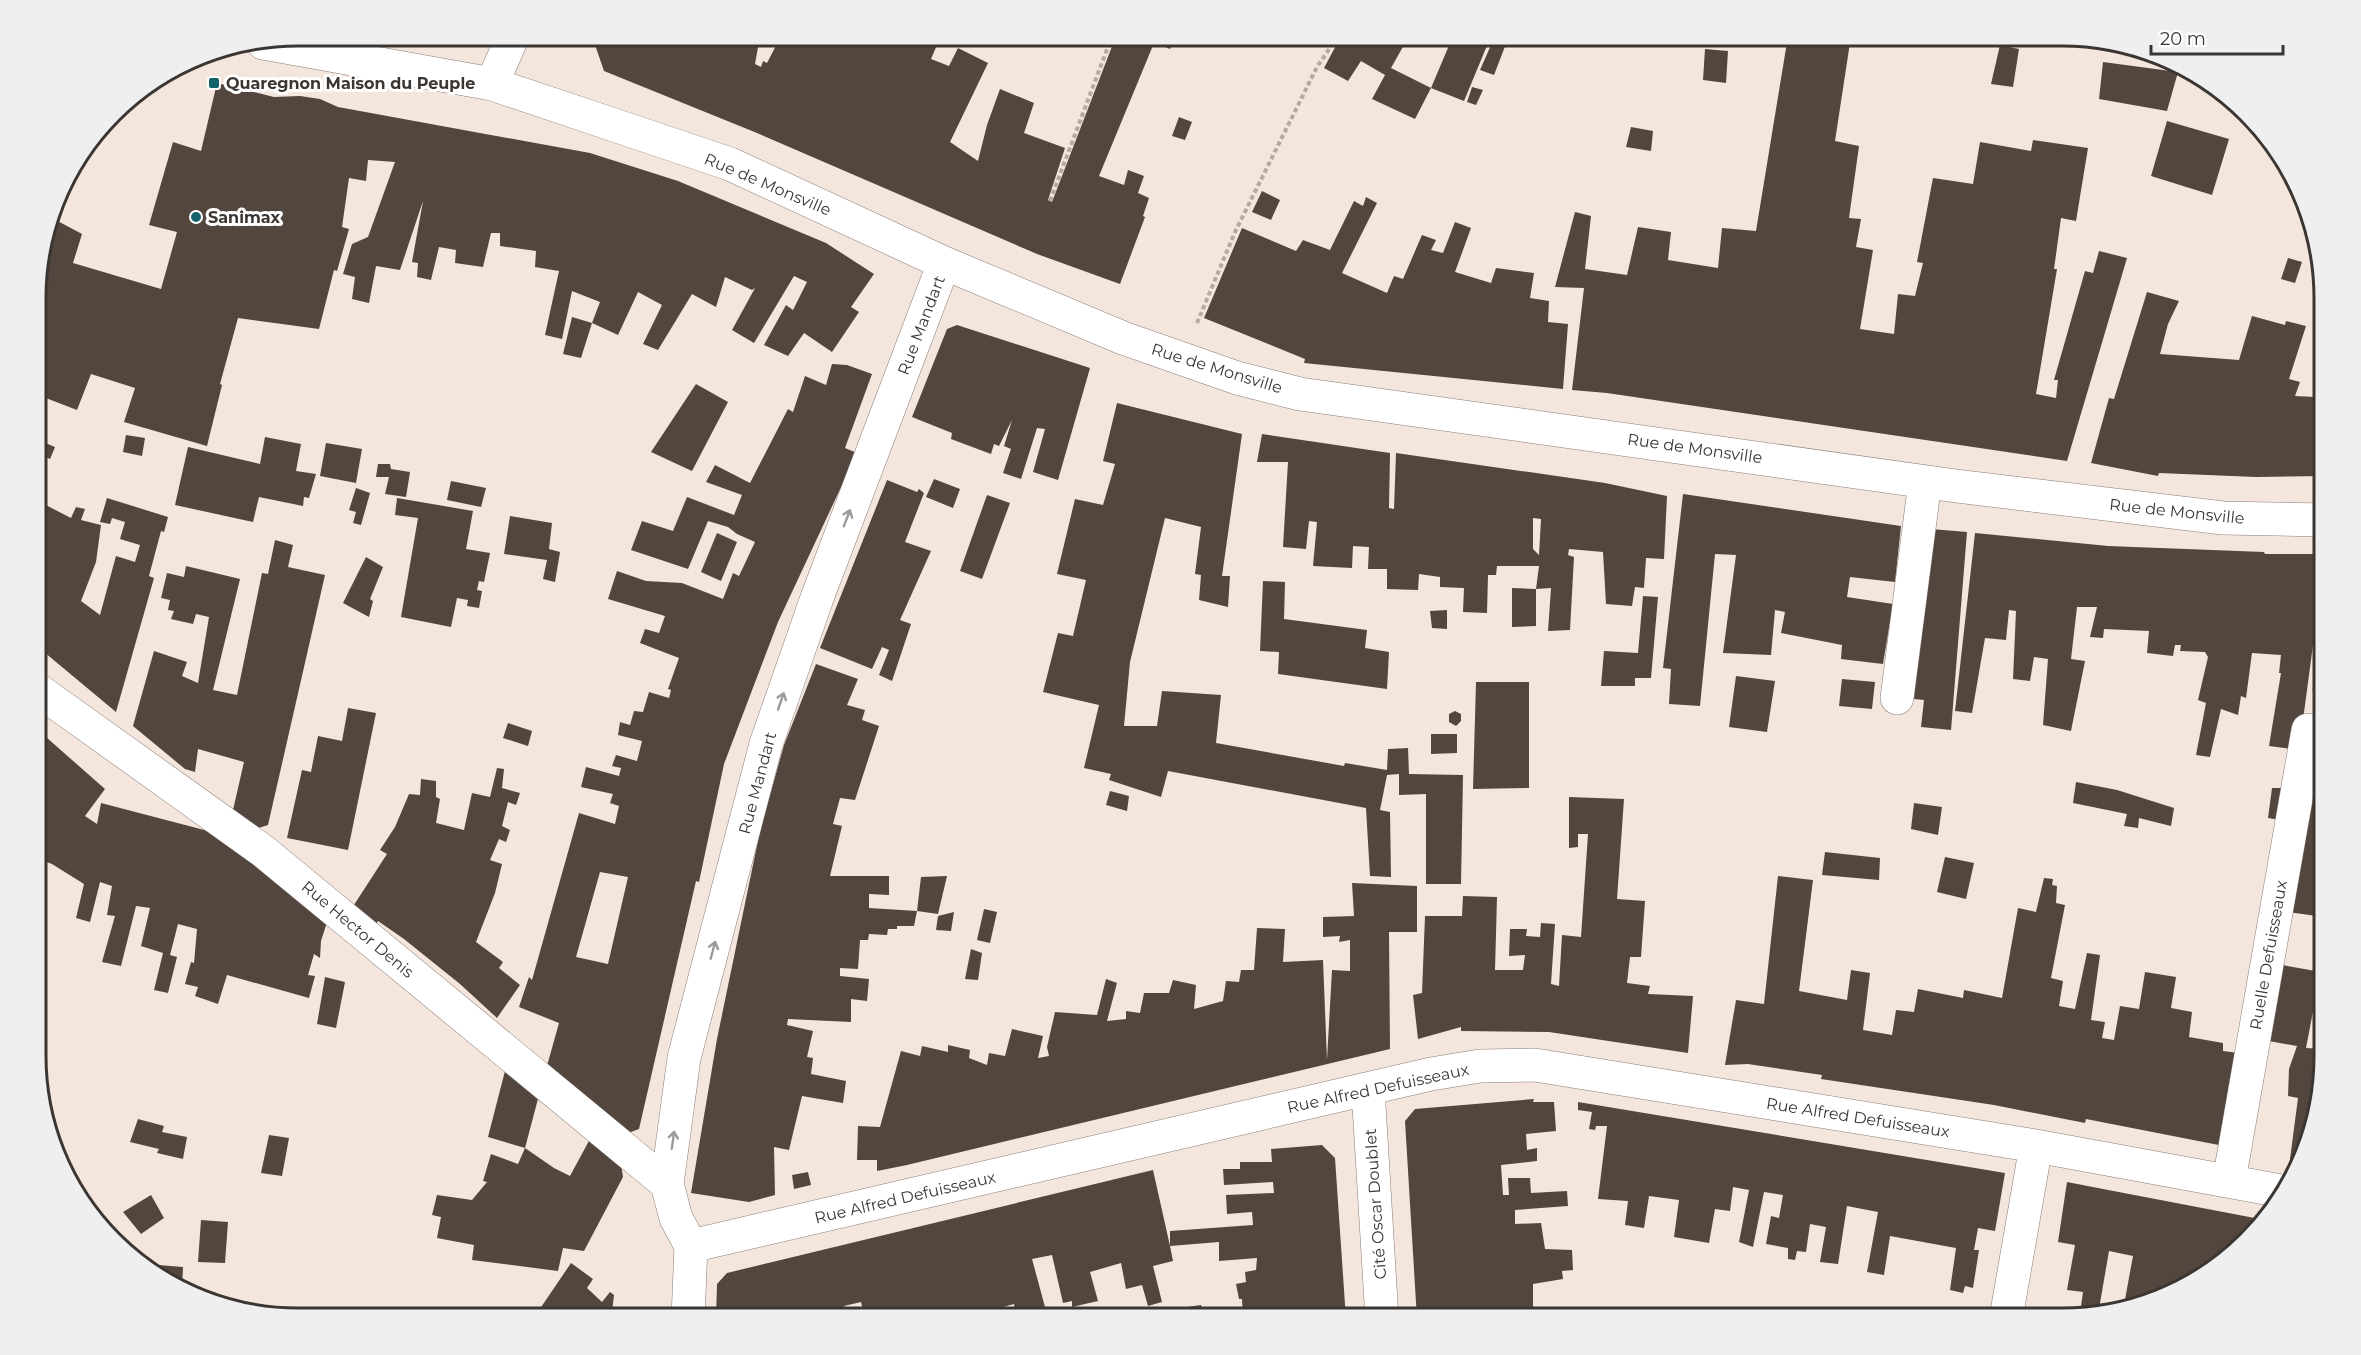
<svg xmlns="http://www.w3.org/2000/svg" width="2361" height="1355" viewBox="0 0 2361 1355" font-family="Montserrat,sans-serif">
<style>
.building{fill:#52463f;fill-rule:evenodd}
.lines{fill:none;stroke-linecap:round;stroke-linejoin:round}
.minor-casing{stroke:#8a7d76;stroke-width:34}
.path{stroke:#b5aaa3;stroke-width:4;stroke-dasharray:4.5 3;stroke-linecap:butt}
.minor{stroke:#fff;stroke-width:33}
.oneway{stroke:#9d9a98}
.poi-dot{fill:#13626a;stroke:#fff;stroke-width:2}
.labels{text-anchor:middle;stroke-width:6;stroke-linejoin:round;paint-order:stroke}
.poi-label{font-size:16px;font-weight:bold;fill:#3b3632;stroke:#fff;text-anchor:start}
.street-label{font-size:16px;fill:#3b3632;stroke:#fff}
.rim{fill:none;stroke:#3b3632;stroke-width:3}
</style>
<rect width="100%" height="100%" fill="#f4e6dd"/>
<path class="building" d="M592,36h168l-5,28 6,3 2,-6 4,2 14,-27h156l3,2 -9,21 18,7 9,-18 30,15 -38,79 28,19 9,-36 13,-36 34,14 -10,30 41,15 -17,52 4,2 64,-166h24l14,7 -55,133 25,9 4,-15 16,6 -6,17 11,5 -6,18 2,1 -25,67 -83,-30 -280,-121 -153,-62z
M1159,36h16l-5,13 -14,-6z
M1341,36h68l-18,32 40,20 -16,31 -43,-20 13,-24 -24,-14 -13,20 -24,-13z
M1453,36h38l-27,65 -33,-13z
M1495,36h14l-15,39 -14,-5z
M1788,36h63l-16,105 24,5 -10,72 12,1 -5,28 17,3 -13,79 34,5 4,-40 17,2 8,-33 -6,-1 16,-84 40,6 7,-42 51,9 2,-11 55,8 -12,73 -15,-3 -7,51h3l-21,125 20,4 2,-18h-4l31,-109 8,2 6,-22 28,7 -60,203 -460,-68 -35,-3 12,-102 -29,-1 20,-75 16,4 -6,53 42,6 11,-48 33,5 -3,28 50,8 4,-40 34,3z
M1967,36h31l-1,6z
M2000,45l19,4 -6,38 -22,-3z
M1705,49l23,2 -2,32 -23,-3z
M2103,62l75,10 -11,39 -68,-12z
M217,83l57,14 26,-1 20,3 18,8 252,46 88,28 148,62 48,31 -23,33 8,5 -27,40 -28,-19 -16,23 -24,-11 22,-40 7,5 14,-28 -13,-6 -40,67 -22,-13 23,-42 -3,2 -27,-13 -9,30 -24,-13 -34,56 -15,-6 19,-39 -24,-13 -20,43 -26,-12 8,-21 -28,-11 -10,48 -17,-4 14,-64 -24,-4 1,-16 -36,-5v-13h-9l-8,34 -28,-4 1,-13 -17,-3 -8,33 -14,-3 1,-14 -6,-1 11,-61 -23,69 -24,-4 -7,37 -17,-4 3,-22 -12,-3 9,-30 16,-7 27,-75 -27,-2 -2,21 -17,-3 -7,49 7,2 -12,42 -3,-1 -15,59 -81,-11 -18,66 2,1 -15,61 -83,-24 11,-34 -44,-14 -14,36 -39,-15v-130l14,-47 30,16 -9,29 88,26 16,-57 -28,-7 24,-83 28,9z
M1472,87l11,3 -7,15 -9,-3z
M1179,117l13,5 -7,18 -13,-4z
M2167,121l62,18 -17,56 -61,-19z
M1631,127l22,4 -2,20 -25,-4z
M1262,191l18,9 -9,20 -19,-8z
M1366,197l11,6 -35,70 45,20 7,-17 9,3 19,-44 14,5 -5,10 12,3 12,-31 16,6 -16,44 36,11 5,-15 38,5 -4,25 19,3 -1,21 20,2 -5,65 -259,-26 1,-4 -101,-41 38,-90 54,23 7,-11 27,10 24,-49 9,5z
M2288,258l14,4 -7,21 -14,-4z
M2318,261l6,20v2l-11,-3z
M2147,292l32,9 -11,23 -8,30 79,6 13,-44 33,9 1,-4 20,5 -17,53 11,3 -5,14 20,1 9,-20v99l-68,1 -97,-4 -1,3 -67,-13 18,-65 5,1z
M572,317l20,6 -11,35 -18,-4z
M957,325l133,43 -32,112 -25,-8 12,-43 -8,-1 -16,51 -18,-6 8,-24 -7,-3 8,-26 -13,26 -5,-2 -3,10 -40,-15 1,-6 -40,-16 35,-88z
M832,364l15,1 25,9 -27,74 12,5 -79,169 -54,142 -25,118 -3,-1 -57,248 -11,4 -83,-60 14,-50 -40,-16 10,-30 3,3 47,-167 36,11 4,-18 -9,-3 3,-9 -32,-7 5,-20 33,9 2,-8 -9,-2 4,-11 21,6 5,-20 -24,-6 2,-13 10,3 4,-14 9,1 6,-20 20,6 2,-8 -3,-1 11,-31 -39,-15 5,-14 14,4 6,-17 -57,-17 9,-28 29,10 36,2 41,16 10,-26 6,3 16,-34 -18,-8 -9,-7 -20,-6 -20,48 -57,-19 11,-29 31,10 14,-34 47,18 8,-20 -36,-13 9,-17 35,18 38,-74 5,3 12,-36 21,9zM600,872l28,5 -20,87 -32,-7z
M696,384l32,18 -36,69 -41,-19z
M1117,403l125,31 -20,142h8l-2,31 -29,-7 2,-25 -6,-1 6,-47 -36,-9 -35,144 -6,64h33l5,-35 59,4 -5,48 128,23 1,-3 42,7 1,-21 20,-1 1,26 54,1 -2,109h-35v-90l-27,1v-21l-12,1 -7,35 10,2 1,65 -21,-1 -4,-68 -198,-37 -7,26 -52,-17 2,-6 -27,-6 15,-63 -56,-13 15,-59 15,3 13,-56 -29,-6 18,-75 28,6 12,-41 -12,-3z
M1262,434l128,19 -1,55 5,1 2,-56 209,30 62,13 -3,63 -18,-1 -2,30 -9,-1 -3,19 -26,-2 -3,-52 -34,-3 -1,6 6,2 -4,73 -22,1 3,-43 -15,1 3,-23h-42l-1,9h-8l-1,38 -24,-1 1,-24 -24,-1v-10l-21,-3 -1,16 -31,-1v-20h-19l1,-22 -16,-1 -1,22 -39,-2 4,-44 -8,-1 -3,28 -23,-2 5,-85h-31zM1533,518l8,1 -2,36 -6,-6z
M126,435l19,3 -3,18 -19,-4z
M265,437l36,7 -5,27 20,3 -7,24 -5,-1 -1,9 -44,-9 -6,25 -78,-17 13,-58 72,17z
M38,440l17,7 -5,12 -7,-3 -5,10z
M326,443l36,6 -6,34 -36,-7z
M378,464h12l1,5 19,3 -4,25 -21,-3 4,-17h-13z
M934,479l26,10 -7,19 -27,-11z
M887,480l30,12 2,-3 5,4 -19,49 26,9 -31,69 11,4 -19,57 -13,-6 10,-25 -7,-3 -10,22 -52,-21z
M451,481l35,7 -5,19 -34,-7z
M356,488l14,5 -9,32 -8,-2 3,-11 -7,-2z
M1683,494l218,32 -6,56 -45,-5 -3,20 46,7 -10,60 -42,-5 1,-14 -61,-12 4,-21 -10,-2 -4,45 -48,-2 13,-98 -21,-1 -15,152 -31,-2 2,-35 -8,-1z
M987,495l23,8 -28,76 -22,-8z
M107,498l61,19 -4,15 -3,-1 -12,45 5,2 -38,134 -78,-65v-146l33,17 5,-11 9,2 -4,11 20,5 -5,37 -15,39 19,14 16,-59 19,6 5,-17 -20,-6 5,-17 -13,-4 -2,6 -10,-2z
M397,498l76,13 -7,38 24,4 -6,29 -5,-1 -2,9 5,1 -3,17 -12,-2 1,-6 -11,-2 -6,29 -50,-10 17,-99 -23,-3z
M510,516l42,7 -3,26 11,3 -5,30 -12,-3 4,-19 -43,-6z
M1931,529l36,3 -16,198 -30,-3 3,-27 -10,-1z
M717,533l20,9 -16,39 -20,-9z
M1975,533l133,13 156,6 1,2h59v62l-7,-1 -18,135 -30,-4 12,-73h-2l2,-18 -29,-2 -6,45 -5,-2 -3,19 -17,-6 -11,48 -14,-2 10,-52 -8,-3 10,-43 -3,-5 -25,-1 1,-6h-6l-2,11 -26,-3 2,-22 -45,-2 -1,9 -13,-1 7,-30h-20l-6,52 14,2 -14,70 -28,-6 5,-66 -14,-2 -4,24 -17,-2 3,-68 -7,-1 -3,30 -21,-2 -13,75 -17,-2z
M275,540l18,5 -5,22 37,8 -57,250 -13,4 -22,-19 11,-48 -46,-13 -3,23 -10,-3 -52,-43 21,-75 33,11 -5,14 16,7 11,-66 -13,-3 -3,10 -22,-5 3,-8 -6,-1 2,-10 -9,-2 6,-25 17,4 2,-11 54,13 -27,111 24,5 25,-122 6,1z
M366,557l17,10 -13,32 3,2 -4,16 -26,-14z
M1263,581l22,1 -1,37 83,11 -2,18 24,4 -2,37 -109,-15 1,-22 -19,-1z
M1512,588l24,1v37l-24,1z
M1643,596l15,1 -7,81h-16v8h-34l3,-35 34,2z
M1447,610v19l-15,-1 -2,-17z
M816,664l42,15 -11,26 18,5 -3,10 17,6 -24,74 -15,-2 -7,26 9,2 -12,50h59v19l-20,-1v14l48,3 -3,15h-17v3h-9l-1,6 -18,-1 -1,6h-8l-2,29 -18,-1v8l29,3 -2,22 -16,-2v23l-63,-3 -1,6 26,6 -6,26 6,1 -2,16 35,7 -3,22 -41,-7 -13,54 -15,-3 1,48 -26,7 -58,-9 26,-154 43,-208 24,-86z
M1736,676l39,5 -8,51 -38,-5z
M1842,679l33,3 -3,27 -33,-3z
M1476,682h53v106l-56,1z
M348,708l28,5 -28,137 -61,-12 15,-68 9,2 7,-36 24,5z
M1455,711l6,3v7l-5,5 -7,-4v-8z
M508,723l24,8 -4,15 -25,-8z
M38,730l67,59 -20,27 12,8 4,-21 107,28 121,85 -8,25 -1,17 -6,-4 -6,21 7,1 -6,22 -82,-23 -9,29 -23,-8 3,-9 -13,-3 6,-22 3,1 3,-34 -19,-5 -8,31 7,2 -9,36 -14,-3 9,-37 -22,-7 9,-38 -14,-2 -15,60 -19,-4 13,-46 -8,-1 5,-29 -12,-4 -10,40 -14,-4 8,-34 -32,-20 -14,-5z
M1431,734h26v19l-26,1z
M497,768l7,1 -2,19 18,5 -4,12 -8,-3 -6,24 8,4 -4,12 -7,-3 -9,21 12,4 -7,29 -19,49 27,20 -4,6 21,17 -23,33 -37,-34 -56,-45 -26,-18 -3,6 -23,-19 35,-54 -7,-4 15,-23 14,-33 11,1 1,-16 15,2v16l4,2 -4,24 28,7 8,-37 18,4z
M2076,782l41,8 57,18 -3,18 -32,-8 -1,10 -14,-2 3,-12 -54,-11z
M2272,788h19l-5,33 -18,-3z
M1110,791l19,5 -2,15 -21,-6z
M1569,797l55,2 -7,100 28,2 -4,56h-11l-3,26 23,3 -2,8 45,2 -5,57 -139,-21 -88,-1v-4l-43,12 -5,-44 9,-2 3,-77h37l1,-20 34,1 -2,73h28l2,-15 -16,1 1,-27h17l-1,7 14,1 1,-14 14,1 -4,60 8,2 3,-51 19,2 7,-103h-10v13l-9,1z
M2298,801l26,4v112l-43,-6z
M1914,803l28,4 -4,28 -27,-6z
M1825,852l55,6 -1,22 -57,-5z
M1945,857l29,6 -8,36 -29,-7z
M947,876l-9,38 -21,-3 4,-34z
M1778,876l35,4 -14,111 48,9 4,-30 19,3 -7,57 29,5 4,-25 18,2 4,-23 45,9 1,-8 38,8 16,-90 18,4 8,-34 9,1 -1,6 5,1 -1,17 9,2 -14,73 12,3 -4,25 16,3 12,-56 13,2 -9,65 14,2 -3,16 12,2 6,-34 19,3 6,-37 31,5 -5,31 21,4 -3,25 34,6v8l23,3 -17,93 -143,-28 -1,4 -91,-18 -173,-26 1,-4 -74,-11 -23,1 11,-65 28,4z
M1352,883l65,3v46h-28l1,117 -483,116 -30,6v-11h-20l1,-34 22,1 21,-76 19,5 2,-10 26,6v-7l22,5 -1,8 18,7 2,-12 16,3 7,-27 31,7 -5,22 11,-2 -2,-9 8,-35 42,3 9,-36 11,4 -10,38 19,-2v-8l14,2 4,-20h25l4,-13 23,5 -2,24 29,-8 3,-20 13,1 2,-12h13l3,-42 28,1 -2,33 40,-2 4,100 5,-90 18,1v-31l-11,2 1,-6 -17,1v-20l31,-1z
M984,909l13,3 -7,31 -13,-3z
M954,912l-3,19 -15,-1 2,-14z
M971,949l11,4 -4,27 -13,-1z
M2324,959v16h-4l-14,73 18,1v24l-26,87 -8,-1 8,-61 -10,-2 1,-27 8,-23 -39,-7 13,-76 50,9z
M325,977l20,5 -9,46 -19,-4z
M506,1067l33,28 -14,53 -37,-11z
M1534,1099l-1,3h21l2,29 -30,3 1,16 10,-2v13l-36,4 2,30h6l-1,-17h22l1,15 36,-2 1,15 -53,4v14l26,-1 4,26 27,1 1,20 -11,1 1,8 -30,5v26h-7l1,9h-110l-12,-198 10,-12z
M1578,1102l427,71 -10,58 -17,-3 -4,22h5l-6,38 -8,-2 -2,7 -13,-3 6,-42 -66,-12 -6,39 -17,-3 11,-60 -31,-6 -9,58 -18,-2 6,-35 -16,-3 -4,28 -9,-1 -2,9 -7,-1v-11l-22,-4 5,-28 8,2 4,-23 -19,-3 -11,55 -14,-5 10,-52 -16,-3 -3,24 -15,-2 -6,34 -35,-6 5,-37 -30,-4 -5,32 -19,-3 3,-24 -30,-2 9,-73h-11l-1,4 -6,-1 3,-17 -14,-2z
M138,1119l26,7 -2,6 25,5 -4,22 -26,-6 2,-4 -29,-7z
M269,1135l20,3 -7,38 -21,-3z
M590,1139l31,25 2,13 -39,74 -21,-3 -5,23 -86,-11 2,-15 -37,-7 4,-21 -9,-2 5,-20 35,5 15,-18 -4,-1 8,-27 27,10 7,-16 29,20 16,8z
M1322,1145l13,13 11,161h-103l-1,-20h-3l-3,-15 10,-2 -1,-10 11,-2 1,-12 -38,3v-19l-49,4 3,15 -20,5 9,36 -14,4 -6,-21 -16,4 -5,-26 -31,9 8,29 -26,6v-6l-9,2 -11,-48 -20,4 13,48 -13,5 2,7h-18l-2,-15 -18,5 2,10h-33l-2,-8 -19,5 1,3h-80l-4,-17 -17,4 3,13h-131l1,-35 10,-11 426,-103 17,76v-15l83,-6 -1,-13 -25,2 -1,-19 48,-2 -1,-11 -49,3 -1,-16h17v-7h32l-1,-13z
M808,1172l3,13 -17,4 -2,-14z
M2067,1182l36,7 162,31 -17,22 -54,42 -70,21 9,-49 -24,-5 -10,58 -18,-3 2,-14 -16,-2 8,-45 -17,-3z
M151,1195l13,23 -23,16 -18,-22z
M201,1220l27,2 -3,41 -27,-1z
M571,1263l22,16 -6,9 15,14 8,-10 4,3 -2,17 32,2v5h-111z
M146,1264l37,3 -1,23 -15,-6z
M1201,1305l4,14h-15l-3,-12z"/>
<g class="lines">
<g class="minor-casing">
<path id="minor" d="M263,43l229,41 122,41 116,39 214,99 179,75 114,40 63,16 656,92 267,32 101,2
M492,84l21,-48
M38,690l225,161 404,333
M1897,698l28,-216
M1368,1089l14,230
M2229,1181l79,-451
M691,1246l740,-172 49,-8 55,-1 501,81 251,46
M2006,1318l30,-172
M688,1319l3,-73 -15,-28 -9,-34 17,-126 82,-314 51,-146 127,-335"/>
</g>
<path class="path" d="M1050,201l62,-165
M1197,323l38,-91 82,-165 21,-31
M2314,691l10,-71"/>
<use href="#minor" class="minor"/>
</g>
<defs><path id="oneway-shaft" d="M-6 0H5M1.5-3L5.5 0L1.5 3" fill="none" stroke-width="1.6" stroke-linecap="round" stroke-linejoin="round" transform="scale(1.5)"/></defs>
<g class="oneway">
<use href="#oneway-shaft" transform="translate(847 518) rotate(-69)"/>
<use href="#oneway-shaft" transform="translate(781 701) rotate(-71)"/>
<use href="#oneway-shaft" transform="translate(713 950) rotate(-75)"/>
<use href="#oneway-shaft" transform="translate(673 1140) rotate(-82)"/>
</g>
<g class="poi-dot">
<rect x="208" y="77" width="12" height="12" rx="3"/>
<circle cx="196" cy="217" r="6"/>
</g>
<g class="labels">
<g class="poi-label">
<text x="226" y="89">Quaregnon Maison du Peuple</text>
<text x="208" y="223">Sanimax</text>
</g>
<g class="street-label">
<text transform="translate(768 184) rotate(23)" y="6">Rue de Monsville</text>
<text transform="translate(921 325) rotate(-69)" y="6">Rue Mandart</text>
<text transform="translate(1217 368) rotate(17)" y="6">Rue de Monsville</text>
<text transform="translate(1695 448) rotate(8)" y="6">Rue de Monsville</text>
<text transform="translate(2177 511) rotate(6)" y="6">Rue de Monsville</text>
<text transform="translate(757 783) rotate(-75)" y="6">Rue Mandart</text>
<text transform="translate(358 929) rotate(40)" y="6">Rue Hector Denis</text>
<text transform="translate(2268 955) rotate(-80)" y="6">Ruelle Defuisseaux</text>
<text transform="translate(1378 1088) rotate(-12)" y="6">Rue Alfred Defuisseaux</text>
<text transform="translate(1858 1117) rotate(9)" y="6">Rue Alfred Defuisseaux</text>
<text transform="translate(905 1197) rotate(-13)" y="6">Rue Alfred Defuisseaux</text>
<text transform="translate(1375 1204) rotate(-94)" y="6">Cité Oscar Doublet</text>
</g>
</g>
<path d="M0 0H2361V1355H0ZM298 46H2062A252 252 0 0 1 2314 298V1056A252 252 0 0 1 2062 1308H298A252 252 0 0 1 46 1056V298A252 252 0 0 1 298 46Z" fill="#efefef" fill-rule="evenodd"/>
<path class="rim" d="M298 46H2062A252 252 0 0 1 2314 298V1056A252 252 0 0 1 2062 1308H298A252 252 0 0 1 46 1056V298A252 252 0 0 1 298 46Z"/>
<path d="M2151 45v9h132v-9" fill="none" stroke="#3b3632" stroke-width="3"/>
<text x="2160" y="45" font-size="18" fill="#3b3632" stroke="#ffffff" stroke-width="4.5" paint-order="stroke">20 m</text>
</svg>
